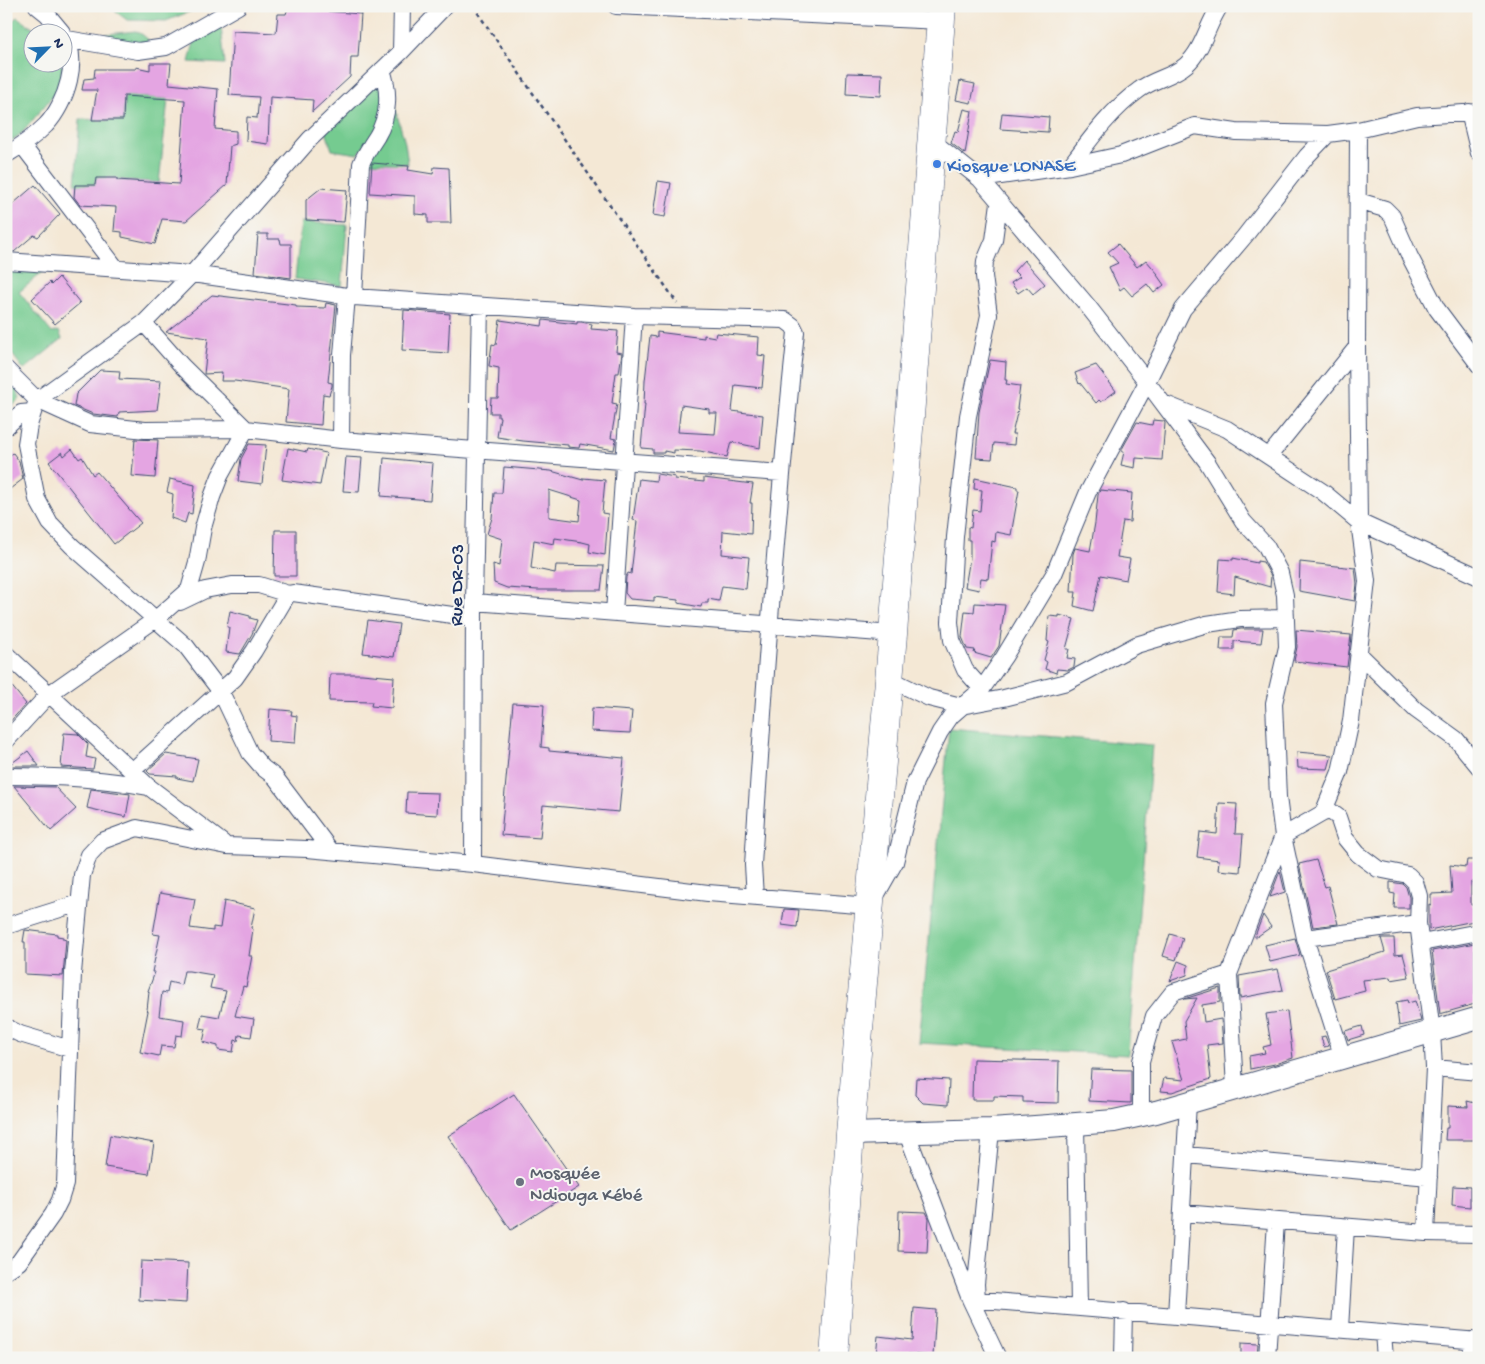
<svg xmlns="http://www.w3.org/2000/svg" width="1485" height="1364" viewBox="0 0 1485 1364" font-family="'Gochi Hand',sans-serif">
<style>
.green{fill:#74cb90;stroke:#487d77}
.building{fill:#e4a5e2;fill-rule:evenodd}
.lines{fill:none;stroke-linecap:round;stroke-linejoin:round}
.minor-casing{stroke:#3c4b70;stroke-width:18}
.secondary-casing{stroke:#3c4b70;stroke-width:24}
.trunk-casing{stroke:#3c4b70;stroke-width:29}
.path{stroke:#3c4b70;stroke-width:2.5;stroke-dasharray:4 4;stroke-linecap:butt}
.minor{stroke:#fff;stroke-width:16}
.secondary{stroke:#fff;stroke-width:22}
.trunk{stroke:#fff;stroke-width:28}
.shop-dot{fill:#3f7fe0;stroke:#f6f6f2;stroke-width:2}
.worship-dot{fill:#6b7280;stroke:#f6f6f2;stroke-width:2}
.labels{text-anchor:middle;stroke-width:4;stroke-linejoin:round;paint-order:stroke}
.shop-label{font-size:19px;fill:#366cbe;stroke:#f6f6f2;text-anchor:start}
.street-label{font-size:19px;fill:#1b2f5e;stroke:#f6f6f2}
.worship-label{font-size:19px;fill:#5b616d;stroke:#f6f6f2;text-anchor:start}
</style>
<rect width="100%" height="100%" fill="#f6f6f2"/>
<filter id="ink" filterUnits="userSpaceOnUse"><feTurbulence type="fractalNoise" baseFrequency=".02" numOctaves="2"/><feDisplacementMap in="SourceGraphic" scale="10" xChannelSelector="R" yChannelSelector="G"/><feConvolveMatrix kernelMatrix="1 2 1 2 8 2 1 2 1" color-interpolation-filters="sRGB"/></filter>
<filter id="wash" filterUnits="userSpaceOnUse"><feTurbulence type="fractalNoise" baseFrequency=".0096" numOctaves="4" result="noise"/><feDisplacementMap in="SourceGraphic" scale="20" xChannelSelector="R" yChannelSelector="G"/><feGaussianBlur stdDeviation="1.12" result="paint"/><feColorMatrix in="noise" values="0 0 0 0 0 0 0 0 0 0 0 0 0 0 0 0 0 1.4 0 .05"/><feComposite in="paint" operator="in"/></filter>
<g filter="url(#wash)">
<rect width="100%" height="100%" fill="#f4e8d5"/>
<path class="green" d="M120,6h84l-38,15 -39,-1 -12,-9z
M17,17l22,15h-7v30h30l1,-13 1,1 -4,37 -38,46 -16,12v-119z
M220,17l5,47 -36,-2 8,-32z
M136,31l7,4 10,9 -64,-5 9,-4z
M383,71l2,48 -27,35 -26,-4 -7,-21z
M123,95l45,4 -9,84 -63,-5 -1,7h-20l5,-66 43,2 1,-17z
M393,100l12,43 3,21 -39,-2z
M301,222l46,3 -5,61 -47,-7z
M6,266l41,3 -28,23 33,41 7,-2 3,8 -38,31 -18,-24z
M6,380l12,11 2,8 -14,13z
M949,728l203,17 -24,310 -209,-12z"/>
<g id="blocks">
<path class="building" d="M288,8l73,6 -3,43h-7l-1,20 -38,35 1,-12 -43,-3 -2,47 -22,-3 1,-24 10,1 2,-21 -30,-2 4,-64 43,2 2,-19h8z
M150,63h21l-2,21 49,5 -3,40 21,2v13l-6,2 -3,39 -41,36 -24,-2 -7,25 -33,-7v-5l-8,-1 2,-24 -36,-2 -6,-8 1,-12h20l1,-7h21v2l62,4 6,-84 -61,-4 -1,24h-31l5,-30h-15l2,-11 10,-1 1,-9h41v-2l14,3z
M847,73l35,1 -1,22 -35,-2z
M960,81l15,3 -4,19 -15,-3z
M964,109l8,2 -7,43 -14,-11 4,-12 3,1z
M1002,113l47,4 -1,15 -48,-3z
M372,163l37,3 -1,4 25,4 1,-7 15,1 2,55h-23v-8l-13,-1v-18l-45,-3z
M658,181l13,2 -6,34 -12,-2z
M35,185l25,29 -22,23 -4,-2 -20,17 -4,-1 -4,-4v-37z
M321,188l26,2 -3,32 -38,-2v-20z
M258,234h10v5h12l1,5h10v34l-36,-5z
M1118,244l19,23 9,-7 12,14 -1,1 7,10 -10,8 -7,-9 -15,12 -8,-9 -4,3 -11,-23 9,-4 -10,-11z
M1024,260l21,24 -12,10 -6,-7 -9,6 -7,-10 9,-6 -6,-6z
M59,277l21,26 -25,21 -23,-25 18,-17 1,3z
M212,295l84,10v2l29,1 1,-5 10,2 -8,77 4,1v3l-3,9 -6,-1 -2,31 -35,-3 3,-33 -54,-8h-14l1,-8 -18,1 4,-36 -42,-6z
M404,310l46,4 -2,39 -46,-3z
M500,320l42,6 1,-6 34,4v-2h4l11,2 -1,5 27,2 -2,21 6,1 -3,20h-3l-4,30 5,1 -6,34 5,1 -2,11 -34,-6 -1,4 -11,-1v-2l-45,-4 -26,-4 3,-20h-2v-4h-8l1,-15h7l1,-30 -10,-2 3,-22 4,1z
M657,332l47,6v-3l11,2 1,-4 43,4 -1,18 7,1 -3,32 -27,-3 -3,26 31,4 -3,33 -29,-6 -4,15 -27,-6 -26,-1v3l-10,-2v2h-11v-4l-12,-1 4,-44h-1l1,-23 5,-45 7,1zM681,405l28,4v4h8l-2,21 -37,-2z
M990,360l16,2 -1,18h2l-1,4 14,2 -3,23h1l-6,25h3l-1,11 -20,-2 -2,16 -16,-1 3,-46z
M1096,365l20,26 -15,11 -2,-2 -3,3 -16,-20 -1,1 -4,-11z
M100,370l20,1 -1,8 42,2 -4,29 -38,2 -1,5 -25,-3 -19,-8 2,-12z
M1153,420l11,1 1,2 -3,37 -26,-2 -1,10 -14,-3 3,-13h-2v-3l15,-27 15,3z
M135,439l23,1 -3,38 -23,-2z
M249,444l17,1 -4,39 -24,-3 3,-22z
M288,448l19,4 1,-3 18,4 -6,32 -38,-5z
M72,449l7,10 3,-2 11,18 4,-3 44,51 -27,21 -65,-82 13,-10 2,4z
M13,453l6,8 4,18 -17,13v-34z
M346,457l16,1 -3,34 -16,-1z
M384,458l49,5 -3,37 -49,-4z
M504,467l47,4 32,9v-2l22,2 -3,33 6,1 -3,41 -16,-3 1,-8 -8,-2 -27,-4 -1,6 -20,-4 -3,28 24,5 1,-8 48,1 -3,24h-63l-31,-2 -13,-5 -1,-19 6,2 3,-27 -15,-5 5,-16 2,-25h8zM549,490l32,10 -2,21 -30,-4z
M657,474l18,3v2l29,3v-4l49,6 -3,19h2l-1,31 -28,-3 -1,23 27,3 -3,32 -24,-3 -3,15 -11,-2v4h-6l-1,4 -23,-4v-3l-24,-3v4l-24,-2 -5,-6 1,-16 2,-4 3,1 6,-53 -4,-1 6,-41 17,2z
M975,478l42,9v3h2l-8,45 -15,-3 -1,10 -3,-1 -4,38 -7,-1 -2,12 -14,-3 5,-29v-18h-2v-13l3,1 2,-18 7,1 2,-21 -8,-1z
M170,479l25,6 -3,29 -4,-1 -3,10 -14,-5 2,-24 -6,-2z
M1100,490l32,3 -2,29 -7,-1 -6,36 13,2 -4,21 -25,-5 -8,36 -19,-5 2,-14h-5l2,-38 2,-6 15,3 5,-28 3,-28z
M275,530h21v46h-22z
M1233,558l24,5v-2l6,1 8,14 -1,11 -35,-10 -1,17 -16,-2 2,-33 13,1z
M1300,562l55,6 2,16 -2,17 -56,-10z
M975,603l30,2 -6,41 -8,12 -17,-5 1,-3 -8,-1 -5,-12 3,-26 9,1z
M230,611l20,5v2l7,2 -5,14 -12,20 -14,-2 3,-25h-2z
M1059,615l15,4 -8,30h3l-2,9 8,1 -1,8 -6,3 -11,-1 -1,4 -11,-4 2,-7 -3,-2 5,-18 -2,-1 2,-25 10,1z
M368,620l31,4 -5,33 -31,-4z
M1241,629h22l-2,14 -27,-2v9h-14l1,-13h12l1,-7z
M1296,630l55,5 -4,32 -53,-6 3,-14z
M330,674h32l32,3 -2,31 -21,-2 1,-4 -43,-1z
M6,679l20,25 -20,22z
M513,703l31,2 -3,42 8,1v3l75,7 -5,54 -76,-7 -3,33 -39,-3z
M592,708l40,3 -2,22 -39,-2z
M270,709l22,2 -1,4 6,1 -2,27 -27,-2z
M64,733l14,1 10,10 -2,13 9,2 -2,10 -32,-2z
M28,751l11,15h-31z
M1297,752l35,3 -4,14 -30,-1z
M166,754l32,5 -5,22 -16,-3v-2l-27,-2 -3,-3z
M14,786l41,1 21,22 -25,22z
M91,789l39,5 -4,23 -39,-9z
M407,792l31,1 -1,22 -31,-2z
M1219,803l18,1 -2,30h8l-3,38 -22,-2 1,-10 -22,-3 3,-25 17,2z
M1316,860l9,27 3,-1 10,38 -25,3 -14,-63z
M1467,860h11v23l-7,-1v23h3v16l-45,9v-26l2,1v-11l21,-1 -2,-28 16,2z
M1280,871l5,21 -15,5z
M1390,882l13,2 3,3 3,10v11h-15l1,-14 -5,-1z
M160,893l35,6 -5,29 23,3v-4l7,1 4,-27 31,7 -4,20 2,1 -4,27h3l-6,31 -3,-1 -8,30 19,3 -3,18 -12,-2 -1,6 -3,-1 -2,12 -15,-2v-4l-15,-4 3,-13 -7,-1 3,-14 17,3 7,-26 -16,-3 3,-13 -24,-4h-5l-3,14 -12,-3 -2,11 -5,-1 -3,24 25,4 -2,16 -6,-1 -2,12 -13,-1 -2,10 -19,-4 8,-41 -1,-1 2,-18 -1,-1 7,-19h-3l8,-37 -7,-1z
M784,909l15,1 -2,17 -15,-2z
M1263,915l8,12 -16,11v-2z
M25,930l32,4v2l6,1v2l3,1 -3,36 -38,-2v-32h-2z
M1170,934l13,4 -7,22 -13,-4z
M1295,938l5,17 -30,7 -5,-17z
M1381,938h13l1,17 8,-1 6,23 -18,3 -1,-3 -27,3 2,11 -30,8 -9,-29 59,-18z
M1475,943v61l-35,10 -8,-63z
M1178,961l10,4 -1,10 -17,6z
M1278,969l5,21 -43,8 -1,-22z
M1220,988v14l-18,3 2,17 17,-3 2,24 -16,2 4,34 -39,13 -11,-1 3,-13 20,2 -12,-38 14,-3 -2,-18 13,-23 -13,1z
M1407,1000l1,3 7,-2 6,20 -22,5 -3,-24z
M1287,1011l6,47 -18,6 -25,5 -1,-13 16,-3 -2,-6 8,-2 -5,-31z
M1362,1026l2,9 -16,5 -3,-9z
M1325,1036l4,10 -5,1 -3,-10z
M973,1059l86,2 -1,42 -35,-1v-5l-29,-1v4h-22z
M1091,1069l40,1v33l-42,-2z
M916,1078l33,2 -1,25 -25,-2 -8,-8z
M514,1094l65,93 -68,43 -63,-94z
M1467,1101l12,3v36h-34l1,-12h2v-22l20,1z
M110,1135l44,8 -5,31 -44,-7z
M1453,1186l17,1v20l-18,-2z
M899,1211l27,1 3,6 -2,34 -29,-1z
M141,1261l47,2 -2,40 -47,-3z
M914,1308l22,2 -3,46 -25,-2 -1,4h-12l-19,-2 2,-20 34,4z
M1241,1343l17,1 -1,12 -16,-2z"/>
</g>
</g>
<g filter="url(#ink)">
<use href="#blocks" fill-opacity="0" stroke="#3c4b70" stroke-width="1"/>
<g class="lines">
<g class="minor-casing">
<path id="minor" d="M37,6l10,8 15,18
M616,6l325,15
M67,39l71,12 28,-4 72,-41
M401,52l1,-46
M1469,112l10,41
M931,140l49,39 107,126 60,77 60,80 36,59 23,25 14,27 5,22 2,52 -13,56 4,94 5,39 22,102 38,120
M22,145l94,123
M6,155c15,-9 28,-18 40,-30 20,-21 36,-68 16,-92
M1070,166c21,-28 41,-56 69,-76 14,-11 33,-13 47,-25 17,-15 21,-40 34,-59
M980,179l90,-13 51,-11 74,-29 41,6 92,2
M1358,201l27,8 7,7 18,41 27,52 42,56
M6,261l186,13 162,23 280,19 151,4 8,6 3,6c-19,177 -32,355 -43,533l2,32
M354,297l7,-133c4,-10 10,-19 16,-28 12,-20 13,-44 5,-66
M6,369l31,31 53,24 55,6 101,-1 95,11 440,33
M1163,403l64,26 96,63 36,30 120,55
M6,427l15,-14 12,-1
M341,440l1,-85 5,-59
M1269,456l88,-109
M180,602l25,-12 27,-5h27l29,9 5,-1 181,25
M474,602l419,32
M614,613l20,-297
M1358,653l58,57 40,29 23,28
M6,654l143,133 74,56
M890,679l39,19 32,8 43,-8 63,-16 69,-37 71,-21 33,-5 46,-1
M982,689l-17,-19 -13,-30 -2,-18 5,-85 13,-121 21,-101 -5,-39 1,-15 9,-21 5,-37
M6,741l43,-47 107,-75 33,-29 8,-28 6,-34 9,-31 8,-21 26,-47 -64,-63 -38,-43
M132,771l103,-93 19,-27 34,-57
M6,776c48,0 96,2 142,11
M1323,813l17,-41 11,-51 16,-140 -8,-59 -2,-175 1,-217
M331,851l-56,-74 -12,-9 -13,-15 -29,-61 -35,-46 -114,-100 -22,-23 -13,-24 -11,-55 3,-19 8,-25 107,-77 48,-49 118,-135 91,-87 44,-46
M473,864l1,-262 6,-296
M6,926l73,-23
M1305,938l113,-15
M1421,943l58,-11
M6,1027l14,7 50,15
M1434,1068l45,4
M1235,1089l-6,-115 54,-138 40,-23 7,-2 8,6 7,21 13,16 20,15 30,6 7,7 4,14 -1,27 14,109 2,36 -8,165
M1141,1115v-54l13,-45 19,-24 56,-18
M1076,1124l3,184
M906,1131l64,168 28,59
M1186,1155l243,22
M1183,1213l243,20 53,1
M6,1271l13,-9 34,-48 7,-14 5,-16 8,-211 9,-98 7,-20 13,-14 35,-13 90,18 80,3 166,15 235,29 162,13 25,-44 20,-80 25,-50 11,-16 31,-27 22,-32 50,-83 34,-82 59,-110 36,-73 61,-72 63,-81 21,-22 30,-4 59,-14 62,-4
M970,1299l509,42
M977,1299l-1,-15 15,-154
M1176,1316l12,-213
M1340,1329l6,-102
M1383,1333l2,25
M1472,1340v18
M1123,1358l1,-47
M1267,1358l9,-136"/>
</g>
<g class="secondary-casing">
<path id="secondary" d="M850,1134l141,-4 85,-6 38,-3 42,-9 323,-94"/>
</g>
<g class="trunk-casing">
<path id="trunk" d="M834,1358l16,-224 43,-500 49,-628"/>
</g>
<path class="path" d="M473,6l204,297"/>
<use href="#minor" class="minor"/>
<use href="#secondary" class="secondary"/>
<use href="#trunk" class="trunk"/>
</g>
</g>
<circle class="shop-dot" cx="937" cy="164" r="5"/>
<circle class="worship-dot" cx="520" cy="1182" r="5"/>
<g class="labels">
<g class="shop-label">
<text x="947" y="171">Kiosque LONASE</text>
</g>
<g class="street-label">
<text transform="translate(455 585) rotate(-89)" y="7">Rue DR-03</text>
</g>
<g class="worship-label">
<text x="530" y="1178">Mosquée<tspan x="530" dy="22">Ndiouga Kébé</tspan></text>
</g>
</g>
<rect width="1485" height="1364" fill="none" stroke="#f6f6f2" stroke-width="25"/>
<g transform="translate(48 48) rotate(66)"><circle r="24" fill="#f6f6f2" stroke="#9ea6b7"/>
<path d="M0-4L9 19L0 12L-9 19Z" fill="#1f6fb2"/>
<text y="-8" font-size="14" font-weight="bold" text-anchor="middle" fill="#1b2f5e">N</text>
</g>
</svg>
